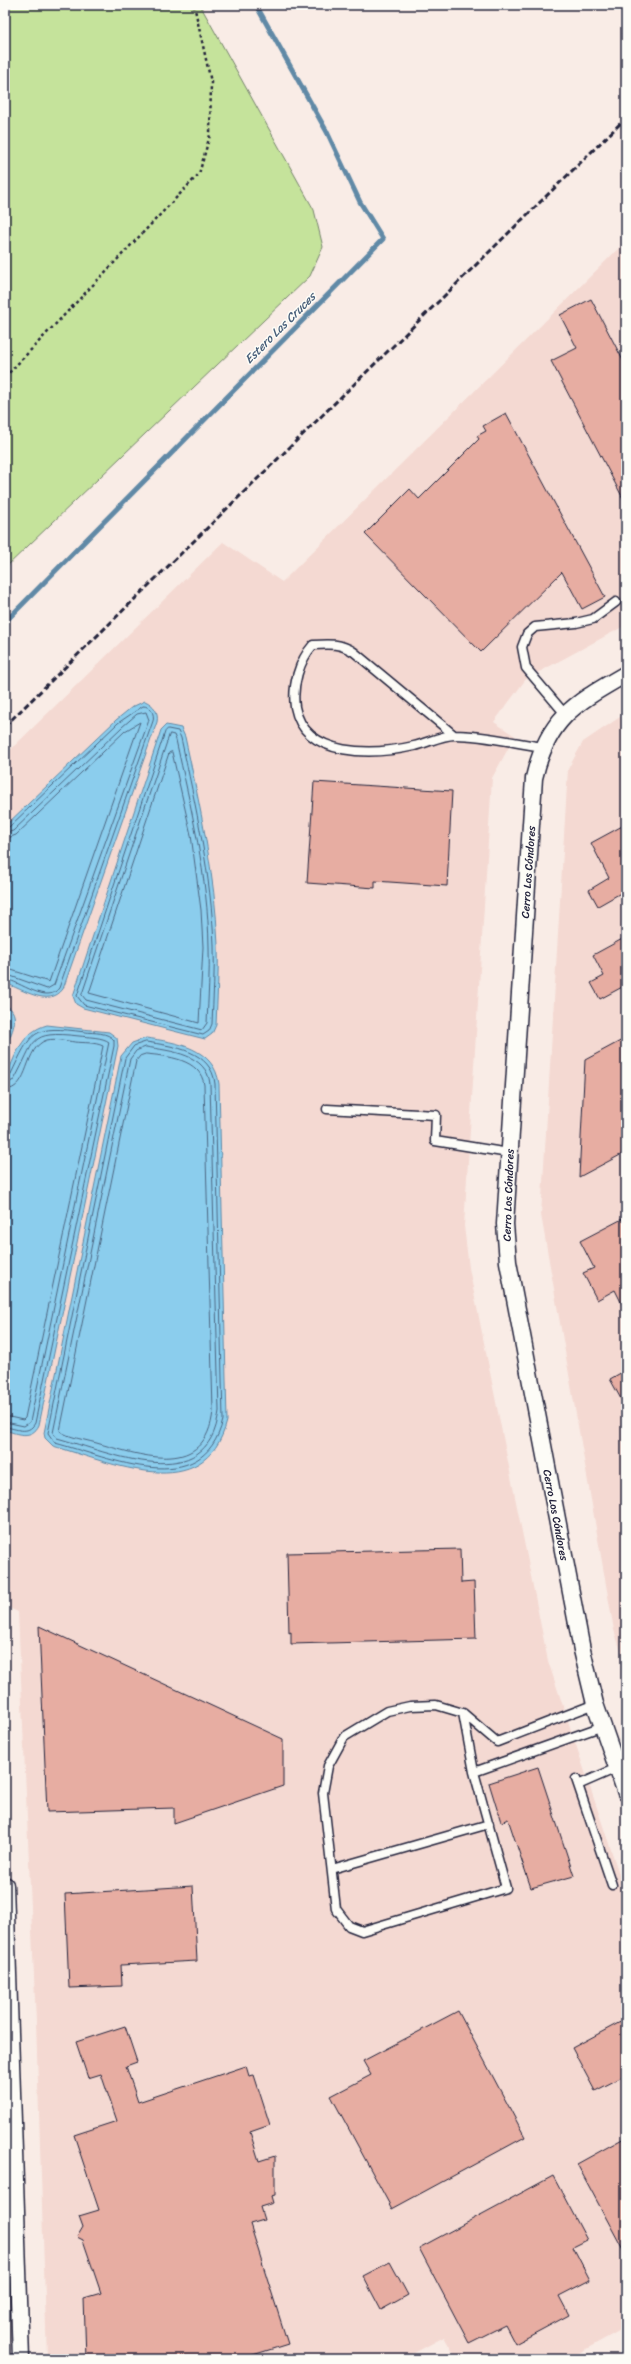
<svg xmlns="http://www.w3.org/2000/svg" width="631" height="2364" viewBox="0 0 631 2364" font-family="Sriracha,sans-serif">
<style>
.built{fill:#f4d9d2}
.green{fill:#c5e39b;stroke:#74826b}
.water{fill:#8bcded;stroke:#6189a6}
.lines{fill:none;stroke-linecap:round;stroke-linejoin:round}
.shore{stroke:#4c6682;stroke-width:1}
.stream{stroke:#6189a6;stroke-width:5}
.building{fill:#e7ada2;stroke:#22223b}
.service-casing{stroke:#22223b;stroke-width:11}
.minor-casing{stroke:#22223b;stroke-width:19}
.path{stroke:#22223b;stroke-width:2.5;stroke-dasharray:3 3;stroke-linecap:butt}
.service{stroke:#fdfcf7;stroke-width:8}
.minor{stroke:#fdfcf7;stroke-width:16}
.rail{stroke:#22223b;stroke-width:3;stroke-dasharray:6 3;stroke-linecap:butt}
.labels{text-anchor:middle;stroke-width:3;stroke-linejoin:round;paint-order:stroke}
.street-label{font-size:11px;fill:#22223b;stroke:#fdfcf7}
.water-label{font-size:12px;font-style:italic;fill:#475e79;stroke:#fdfcf7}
</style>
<rect width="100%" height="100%" fill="#f9ece6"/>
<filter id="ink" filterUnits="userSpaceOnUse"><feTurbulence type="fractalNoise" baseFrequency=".025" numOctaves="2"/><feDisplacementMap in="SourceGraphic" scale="8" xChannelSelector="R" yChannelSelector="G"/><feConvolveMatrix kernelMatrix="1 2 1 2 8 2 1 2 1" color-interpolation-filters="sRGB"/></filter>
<g filter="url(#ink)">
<path class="built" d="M626,241v384l-100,54 -32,43 21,14 -23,42 -28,448 5,42 79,393 78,234v432l-58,32h-111l-13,-22 -41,22h-356l-11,-337 -18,-410 -13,-6v-851l218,-213 59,40z
M626,713v954l-12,-37 -73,-415 27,-446 15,-27z"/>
<path class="green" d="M5,5h195l114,205 9,37 -13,29 -305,292z"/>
<path class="water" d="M145,701c9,4 14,11 12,21l-94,267c-14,19 -41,0 -58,-6v-157l111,-106 16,-13z
M166,725l15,3 4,9c15,69 30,137 33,208 1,26 -1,53 -2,80l-4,9 -7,5 -122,-31 -7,-4 -3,-8 88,-266z
M5,1005c18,8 6,30 0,42z
M47,1025l62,7 8,6 1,8 -79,379c-7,15 -22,9 -34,5v-351c10,-22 16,-47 42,-54z
M146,1038c30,4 69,10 73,46l8,337c-22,86 -117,41 -174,25l-8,-8 -1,-5 77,-377 11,-13z"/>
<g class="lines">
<path class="shore" d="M168,729l10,2 3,7c15,69 30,137 33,207 1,26 -1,53 -2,79l-3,7 -6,4 -119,-30 -7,-9 88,-264z
M170,734l4,1 2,5c15,68 32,137 33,207 1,26 -1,51 -2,76l-5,7 -116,-30 -4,-5z
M172,752l19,83 10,75 2,37 -4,76 -110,-30 80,-240z
M5,828l4,-1 109,-104 25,-17c7,0 12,7 10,15l-94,267c-12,17 -39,-7 -54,-9
M5,833l8,-2 109,-104 15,-13 9,-2 3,8 -95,265 -7,4 -42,-15
M5,839l11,-4 109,-104 15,-9 -91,260 -44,-14
M146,1042c28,4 66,9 69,42l8,336c-20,82 -114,37 -168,23l-7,-10 77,-375 9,-12z
M146,1047c25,4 61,7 64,37l9,327c-10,87 -110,41 -162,27l-4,-5 77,-374 6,-8z
M146,1054c21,2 55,5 58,31l9,326c-7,67 -70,45 -113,33 -9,-3 -34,-7 -40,-13l76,-370 4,-5z
M5,1079l5,-3c22,-46 22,-51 75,-44 9,1 23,0 29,8v6l-79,377c-7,13 -19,5 -30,4
M5,1084l9,-4c22,-39 13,-50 65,-44 9,1 24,1 30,6l-79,380 -6,4 -19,-4
M5,1090c26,-1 18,-43 42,-50 9,-2 19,1 28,2 9,1 20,0 28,4l-78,372 -2,2 -18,-4"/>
<path class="stream" d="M5,622l378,-383 -23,-37 -33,-70 -71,-127"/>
</g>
<path class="building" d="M591,299l35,67v138l-75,-143 26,-13 -17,-33z
M506,413l99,184 -23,12 -20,-37 -81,80 -116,-118 45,-45 9,10 60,-60 -2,-3 9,-5 -3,-5z
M314,782l138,9 -5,95 -72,-5v7l-68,-5z
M626,824v66l-28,16 -9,-16 20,-12 -18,-35z
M626,937v48l-26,14 -9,-16 13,-7 -11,-21z
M626,1038v114l-47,25 6,-117z
M626,1217v95l-11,-22 -18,10 -14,-27 11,-5 -14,-27z
M626,1370v38l-16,-29z
M460,1549l1,34 13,-1 2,57 -185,5v-12l-2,1 -2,-80z
M39,1626l244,113v47l-109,37v-15l-127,4z
M538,1767l36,109 -43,12 -23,-69 -7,3 -12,-39z
M193,1886l4,75 -76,4 1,21 -53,2 -4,-94z
M458,2011l67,126 -133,72 -61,-113 40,-21 -8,-14z
M626,2019v56l-31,16 -23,-43z
M125,2026l12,36 -11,4 12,36 108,-36 3,10 5,-1 16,50 -20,7 9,29 16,-5v39l-4,1 2,7 -13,4 4,13 -14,4 38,120 -48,15h-154l-2,-61 17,-5 -18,-53 -6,-3 6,-10 -4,-11 20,-6 -25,-75 43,-14 -16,-47 -13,4 -12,-36z
M626,2137v118l-49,-91z
M553,2176l34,64 -14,7 17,33 -31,16 10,19 -54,29 -10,-19 -36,18 -50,-95z
M390,2262l18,33 -27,15 -18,-34z"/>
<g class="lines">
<g class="service-casing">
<path id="service" d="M565,714l-39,-46 -4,-21 5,-13 8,-7 41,-4 17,-4 23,-17
M454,735l-100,-83c-14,-9 -25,-8 -41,-7 -14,16 -21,41 -18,62 10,52 80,48 119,39 13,-3 28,-11 41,-11 28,0 60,8 88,12
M327,1109l109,6 -1,26 74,12
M463,1713l11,59 32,116 -144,43 -13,-5 -13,-17 -13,-116 5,-27 16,-29 43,-26 23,-5 26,-1 27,8 34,29 98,-38
M474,1772l129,-46
M576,1779l36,106
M578,1785l39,-17
M332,1869l157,-45"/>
</g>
<g class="minor-casing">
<path id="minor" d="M626,674c-50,29 -78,43 -92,104l-29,446 3,38 74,388 13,54 31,89
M5,1885l16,474"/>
</g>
<path class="path" d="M5,377l194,-203 11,-39 1,-53 -17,-77"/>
<use href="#service" class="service"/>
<use href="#minor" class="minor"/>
<path class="rail" d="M5,726l621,-608"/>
</g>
</g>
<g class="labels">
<g class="street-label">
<text transform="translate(528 872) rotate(-86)" y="4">Cerro Los Cóndores</text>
<text transform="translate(508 1195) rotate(-88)" y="4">Cerro Los Cóndores</text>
<text transform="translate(556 1515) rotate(79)" y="4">Cerro Los Cóndores</text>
</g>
<g class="water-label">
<text transform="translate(280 328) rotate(-45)" y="4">Estero Las Cruces</text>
</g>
</g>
<rect width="631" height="2364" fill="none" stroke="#fdfcf7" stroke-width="20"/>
<rect x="10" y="10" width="611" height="2344" fill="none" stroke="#22223b" stroke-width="1.5" filter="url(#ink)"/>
</svg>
